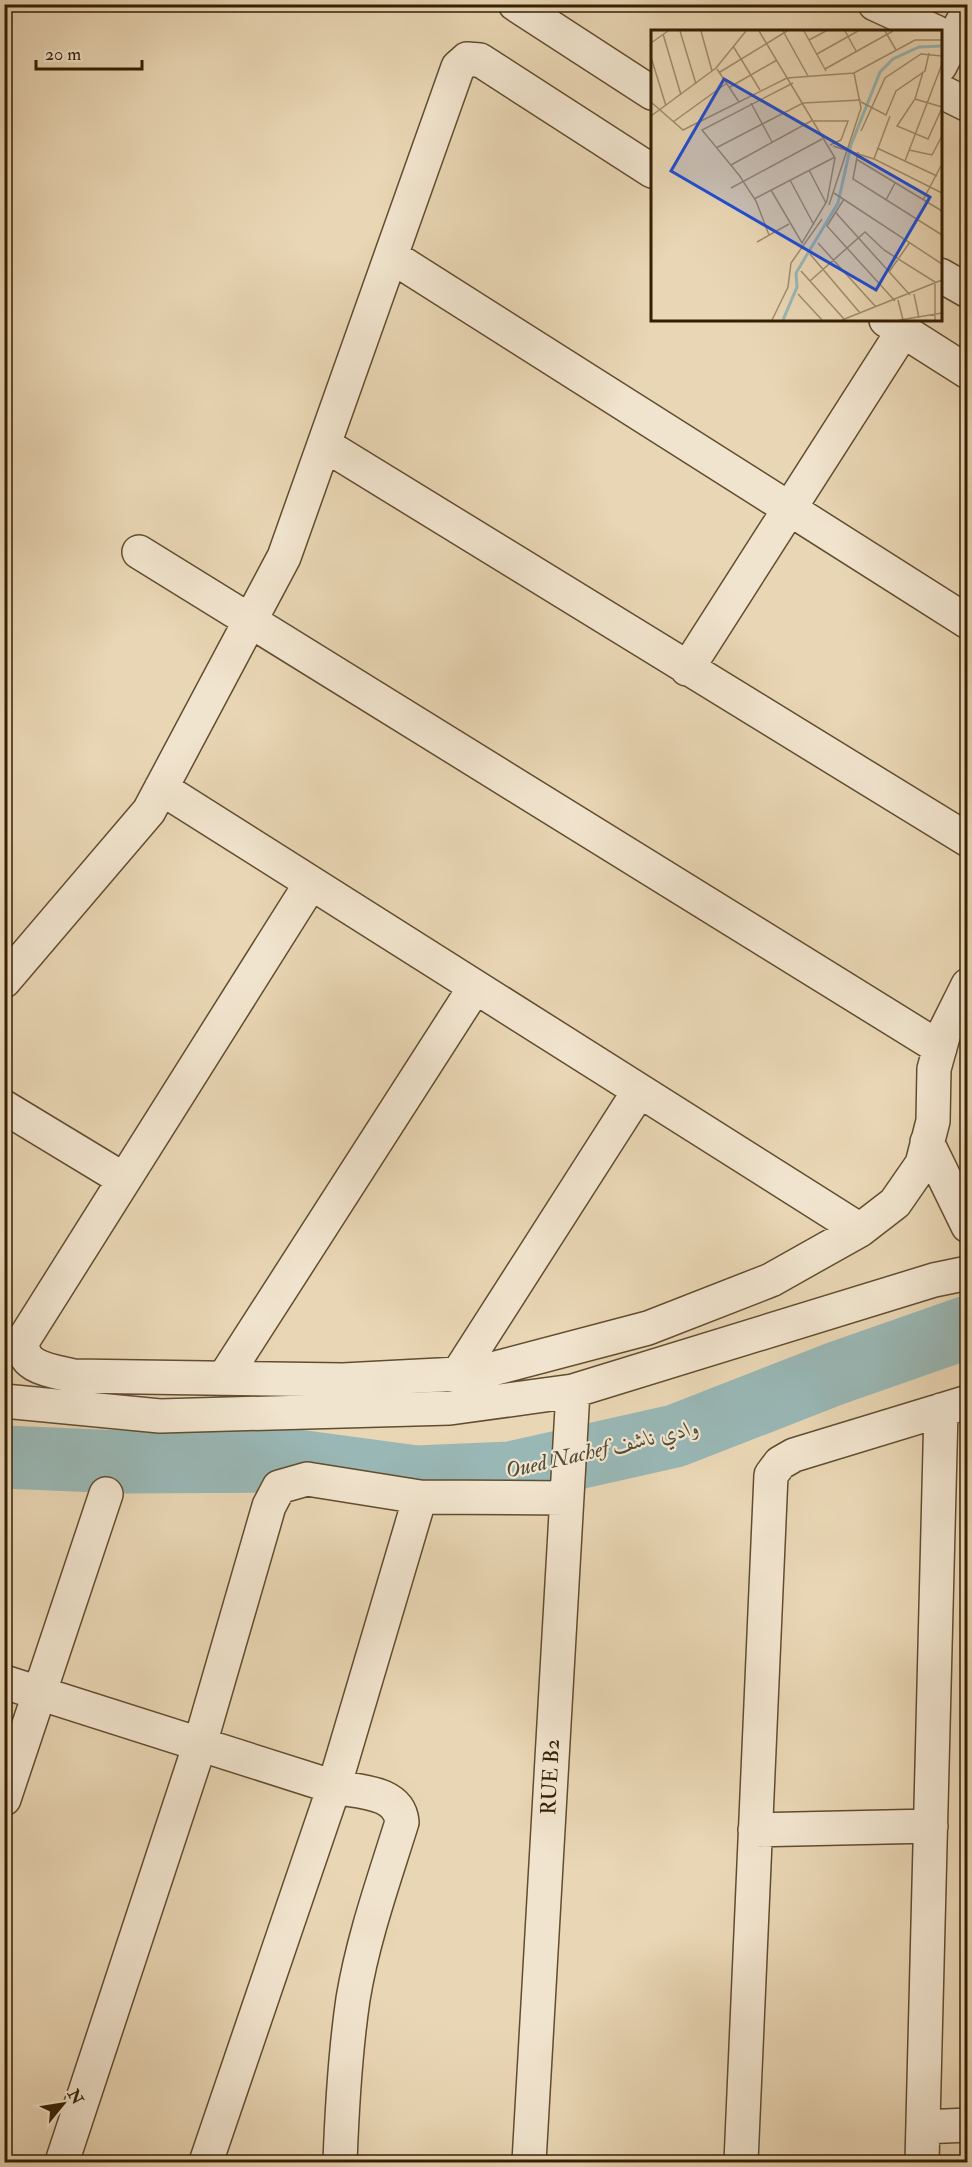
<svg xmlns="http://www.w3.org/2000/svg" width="972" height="2167" viewBox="0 0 972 2167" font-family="'IM FELL Double Pica',Amiri,serif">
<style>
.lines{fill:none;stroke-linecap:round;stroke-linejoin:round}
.river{stroke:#99b7b5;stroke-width:63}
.street-casing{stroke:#614d2f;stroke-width:36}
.street{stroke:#f1e4ce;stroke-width:33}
.labels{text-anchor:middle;stroke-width:4.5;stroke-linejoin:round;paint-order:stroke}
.street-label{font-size:21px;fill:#341f03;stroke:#f1e4ce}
.water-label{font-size:22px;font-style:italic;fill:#524d38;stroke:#f1e4ce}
.inset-river{fill:none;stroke:#99b7b5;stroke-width:3}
.inset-road{fill:none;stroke:#a18d6d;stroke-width:1.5}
.view{fill:#1d4ed8;fill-opacity:0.15;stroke:#1d4ed8;stroke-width:3}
.inset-edge{fill:none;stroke:#341f03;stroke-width:3}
</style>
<rect width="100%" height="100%" fill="#e9d6b4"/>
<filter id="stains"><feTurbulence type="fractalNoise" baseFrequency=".00333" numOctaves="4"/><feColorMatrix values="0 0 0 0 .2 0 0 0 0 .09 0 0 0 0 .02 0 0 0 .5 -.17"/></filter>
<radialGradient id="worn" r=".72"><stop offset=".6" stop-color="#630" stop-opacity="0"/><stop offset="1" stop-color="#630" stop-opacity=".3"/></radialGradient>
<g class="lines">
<path class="river" d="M4,1457l119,5 174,-1 119,16 94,-4 165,-37 159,-62 134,-47"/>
<g class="street-casing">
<path id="street" d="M515,4l137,89
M875,4l61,28
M940,66l28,-55
M940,91l28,14
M391,256l577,366
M940,275l28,16
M886,320l82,52
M325,445l643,395
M139,552l801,496
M687,669l216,-338
M161,788l699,442
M311,883l-287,456c-7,29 29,32 50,37l269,4 134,-7 171,-45 123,-48 89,-50 35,-27 27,-39 11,-43 1,-52 10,-36 24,-48
M4,981l145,-170 135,-254 174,-490 9,-8 13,1 172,111
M4,1107l119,72
M927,1142l41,84
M458,1374l181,-283
M224,1378l251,-391
M4,1401l156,15 290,-8 123,-17 361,-111 34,-7
M4,1682l330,105c25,5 65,4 68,35 -18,58 -39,116 -49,177 -8,54 -11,109 -13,163
M4,1799l102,-305
M755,1830l176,-4
M923,2127l45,-2
M62,2162l138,-418 69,-238 10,-19 28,-8 113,18 146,1
M206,2162l128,-375 86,-290
M529,2162l44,-771
M741,2162l30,-687 9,-12 14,-8 174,-53
M922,2162l19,-752"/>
</g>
<use href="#street" class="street"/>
</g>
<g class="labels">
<g class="street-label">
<text transform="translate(550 1777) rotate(-87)" y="7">RUE B2</text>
</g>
<g class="water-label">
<text transform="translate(602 1448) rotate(-13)" y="8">Oued Nachef وادي ناشف</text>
</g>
</g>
<g transform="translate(651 30)">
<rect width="291" height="291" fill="#e9d6b4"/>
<path class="inset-river" d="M132,290l14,-33 -1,-14 42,-70 13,-58 29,-73 13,-13 26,-12 23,-1"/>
<path class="inset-road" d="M29,1l16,53M50,1l11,40M108,1l76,127 -8,43 -25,42 -31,-53M132,1l25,45M153,1l22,40M194,1l11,20M234,1l11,19M12,4l18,61M158,10l17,-9M0,13l17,-12M82,16l27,44M166,24l41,-23M0,27l15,49M66,39l22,33M174,39l68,-38M69,42l67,-41M272,42l-8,27 -18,27 31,13 14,-31M79,57l47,-27M264,69l27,8M0,72l32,28 104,-52 67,-5 61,-33h27M210,72l25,13 10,-24 29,-20 4,-18M100,73l21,39M0,86l65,-48 30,-37M239,86l-16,43 68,34M22,92l54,-39M210,101l24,-53 36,-24 21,2M182,116l41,13M65,118l87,-45 58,-3M226,118l60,28M258,120l23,5 10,-19M207,122l-5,27 89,56M205,129l86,52M254,131l37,-97M80,135l80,-44h37l-7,19 -11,5M158,140l17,33M139,150l24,45M80,158l91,-49M183,163l108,71M103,169l81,-42M193,169l-17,27 68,75M235,170l9,-17M272,170l19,-36M178,175l32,-97 -7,-35M185,183l74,82M118,205l-13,-34 -17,-26 -37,-45 91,-47M106,212l32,-18M167,213l58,64M159,224l50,59M150,241l43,48M238,242l21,-30M159,251l55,-49 19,18 51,32v38M147,264l24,26M263,264l5,24M247,270l5,20M121,290l16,-33 3,-24 31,-44M191,290l100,-40M249,290l42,-7"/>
<path class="view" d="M73,49l206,118 -54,93 -205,-119z"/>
<rect width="291" height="291" class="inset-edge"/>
</g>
<rect width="972" height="2167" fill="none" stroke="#e9d6b4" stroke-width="24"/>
<rect x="6" y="6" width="960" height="2155" fill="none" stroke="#341f03" stroke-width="3"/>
<rect x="12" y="12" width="948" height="2143" fill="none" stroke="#341f03" stroke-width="1.5"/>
<g transform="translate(63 2104) rotate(60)" stroke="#f1e4ce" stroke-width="4.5" paint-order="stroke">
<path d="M0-4.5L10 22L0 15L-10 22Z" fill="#341f03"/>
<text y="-9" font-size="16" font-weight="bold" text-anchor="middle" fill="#341f03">N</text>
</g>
<path d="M36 60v9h106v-9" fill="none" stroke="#341f03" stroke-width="3"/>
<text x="45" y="60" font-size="18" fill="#341f03" stroke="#f1e4ce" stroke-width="4.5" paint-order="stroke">20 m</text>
<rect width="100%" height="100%" filter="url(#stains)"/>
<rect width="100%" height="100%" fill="url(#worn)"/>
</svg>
